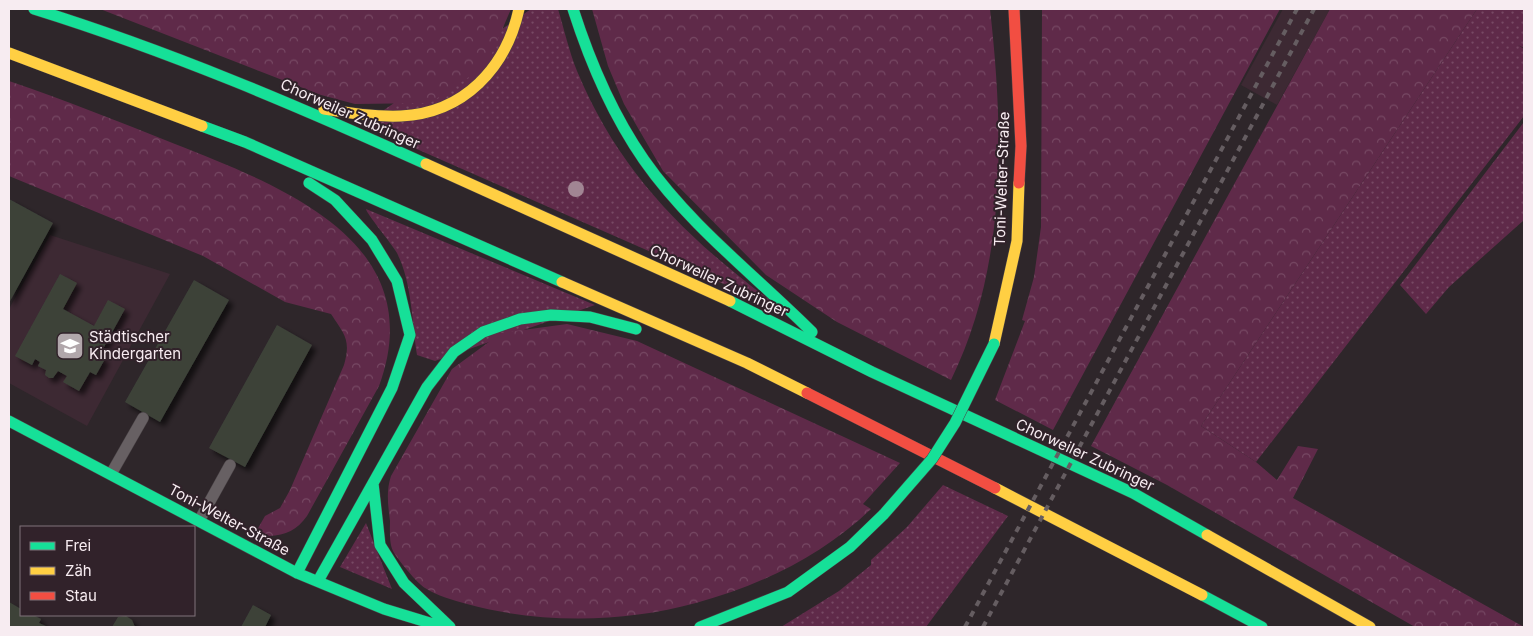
<svg xmlns="http://www.w3.org/2000/svg" width="1533" height="636" viewBox="0 0 1533 636" font-family="Inter,sans-serif">
<style>
.built{fill:#3d2933}
.green{fill:url(#green-dots)}
.forest{fill:url(#forest-crowns)}
.building{fill:#3d4339;filter:url(#shadow)}
.lines{fill:none;stroke-linecap:round;stroke-linejoin:round}
.lane-casing{stroke:#4b4447;stroke-width:12}
.fast-casing{stroke:#4b4447;stroke-width:12}
.slow-casing{stroke:#4b4447;stroke-width:12}
.jam-casing{stroke:#4b4447;stroke-width:12}
.lane{stroke:#676063;stroke-width:11}
.fast{stroke:#16e098;stroke-width:11}
.slow{stroke:#ffcf43;stroke-width:11}
.jam{stroke:#f24e42;stroke-width:11}
.rail{stroke:#655d61;stroke-width:4;stroke-dasharray:6 6;stroke-linecap:butt}
.fast-bridge-casing{stroke:#4b4447;stroke-width:12;stroke-linecap:butt}
.fast-bridge{stroke:#16e098;stroke-width:11}
.tree{fill:#a18593}
.labels{text-anchor:middle;stroke-width:4;stroke-linejoin:round;paint-order:stroke}
.street-label{font-size:15px;fill:#f7ecf1;stroke:#31222a}
.poi-label{font-size:15px;fill:#f7ecf1;stroke:#31222a;text-anchor:start}
</style>
<defs>
<pattern id="green-dots" width="8" height="8" patternUnits="userSpaceOnUse" patternTransform="scale(1.25)"><rect width="8" height="8" fill="#5f2a49"/><path d="M2 2h.1M6 6h.1" fill="none" stroke="#774964" stroke-width="1.8" stroke-linecap="round"/></pattern>
<pattern id="forest-crowns" width="20" height="18" patternUnits="userSpaceOnUse" patternTransform="scale(1.25)"><rect width="20" height="18" fill="#5f2a49"/><path d="M2 6a3 3 0 1 1 6 0M12 15a3 3 0 1 1 6 0" fill="none" stroke="#774964"/></pattern>
<filter id="shadow"><feDropShadow dx="4.5" dy="4.5" stdDeviation="2.5" flood-color="#0009"/></filter>
</defs>
<rect width="100%" height="100%" fill="#2e262a"/>
<path class="built" d="M1283,9h47l-53,96 -36,-20z
M50,235l120,39 -83,152 -78,-43v-74z"/>
<path class="green" d="M531,9h27c6,20 11,42 19,62 44,106 115,172 206,239l-421,-185z
M1477,9h47v39l-6,-3 6,4v67l-268,346 -55,-36z
M1524,122v98l-75,67 -23,27 -26,-29z
M366,209l229,96 -160,56 -18,-6c-5,-33 -5,-72 -20,-102 -5,-9 -31,-40 -31,-44z
M943,485l65,31 -82,111h-145l58,-36 32,-26v-5l36,-33z
M366,523l26,66 -52,-22z"/>
<path class="forest" d="M100,9h411l-24,56 -57,38 -75,1 -34,-9z
M592,9h398c14,124 17,257 -39,371l-114,-58 -71,-47 -103,-104 -39,-67 -16,-38z
M1042,9h238l-227,421 -58,-30 30,-79 -3,-1 12,-43 7,-50z
M1330,9h147l-276,417 55,36 21,18 21,-34 20,3 -25,49 231,129h-109l-248,-142 -76,-39z
M9,81c56,19 111,41 166,63 106,42 257,98 204,242l-72,130c-10,14 -21,19 -38,20l-12,-6 8,-14 15,-8 10,-18 54,-125c7,-25 1,-30 -13,-51l-46,-12 -82,-46 -194,-80z
M567,324l70,17 263,122 -37,41 8,5c-49,47 -110,76 -175,94 -73,20 -156,21 -229,1 -14,-4 -30,-8 -42,-16 -7,-4 -28,-29 -32,-37 -4,-8 -3,-22 -3,-30 -2,-16 -4,-30 1,-45l61,-107 49,-36z"/>
<path class="building" d="M9,199l44,24 -44,80z
M60,274l17,9 -14,26 31,17 14,-26 17,9 -26,47 6,3 -9,16 -6,-3 -11,19 -16,-9 4,-6 -9,-5 -5,7h-4l-4,-3 1,-5 -8,-4 2,-4 -5,-3 -3,6 -17,-9z
M194,280l35,20 -69,122 -35,-20z
M277,325l35,20 -67,122 -36,-19z
M9,602l12,7v6h12l8,4 -2,4 9,4h-39z
M253,605l18,10 -6,12h-24z
M126,616l6,4 3,7h-23l6,-10z"/>
<g class="lines">
<g class="lane-casing">
<path id="lane" d="M111,474l32,-56
M199,521l31,-56"/>
</g>
<g class="fast-casing">
<path id="fast" d="M34,9c135,42 264,97 392,155
M573,9c17,53 39,105 71,151 46,66 112,116 168,172
M202,126l43,16 317,140
M730,301l142,71 261,121 74,42
M9,421l288,152 87,36 59,18
M373,483l7,62 24,38 46,44
M297,573l95,-185 18,-53 -13,-54 -25,-41 -37,-40 -26,-17
M318,581l109,-194 27,-35 29,-20 37,-13 31,-4 39,2 46,12
M1202,595l60,32
M700,627l88,-35 62,-45 34,-33"/>
</g>
<g class="slow-casing">
<path id="slow" d="M9,53l193,73
M324,109c25,4 51,8 77,7 63,-3 105,-48 118,-107
M426,164l304,137
M562,282l185,81 60,30
M994,344l23,-103 2,-58
M995,488l207,107
M1207,535l163,92"/>
</g>
<g class="jam-casing">
<path id="jam" d="M1014,9l7,137 -2,37
M807,393l188,95"/>
</g>
<use href="#lane" class="lane"/>
<use href="#fast" class="fast"/>
<use href="#slow" class="slow"/>
<use href="#jam" class="jam"/>
<path class="rail" d="M965,627l332,-618
M983,627l331,-618"/>
<g class="fast-bridge-casing">
<path id="fast-bridge" d="M884,514l48,-55 23,-36 39,-79"/>
</g>
<use href="#fast-bridge" class="fast-bridge"/>
</g>
<circle class="tree" cx="576" cy="189" r="8"/>
<defs>
<g id="school-square" transform="scale(1.4375)"><rect x="-9" y="-9" width="18" height="18" rx="4" fill="#b1a7ab" stroke="#31222a"/><path d="M0-5L7-2L0 1L-7-2ZM-4 1L0 2.5L4 1V4Q0 6-4 4Z" fill="#fff"/></g>
</defs>
<g fill-rule="evenodd">
<use href="#school-square" x="70" y="346"/>
</g>
<g class="labels">
<g class="street-label">
<text transform="translate(350 114) rotate(24)" y="5">Chorweiler Zubringer</text>
<text transform="translate(1002 179) rotate(-88)" y="5">Toni-Welter-Straße</text>
<text transform="translate(719 281) rotate(25)" y="5">Chorweiler Zubringer</text>
<text transform="translate(1085 455) rotate(25)" y="5">Chorweiler Zubringer</text>
<text transform="translate(229 520) rotate(28)" y="5">Toni-Welter-Straße</text>
</g>
<g class="poi-label">
<text x="89" y="342">Städtischer<tspan x="89" dy="17">Kindergarten</tspan></text>
</g>
</g>
<rect width="1533" height="636" fill="none" stroke="#f7ecf1" stroke-width="20"/>
<rect x="20" y="526" width="175" height="90" fill="#31222a" stroke="#80737a"/>
<rect x="30" y="542" width="25" height="8" fill="#16e098" stroke="#80737a"/>
<text x="65" y="551" font-size="15" fill="#f7ecf1">Frei</text>
<rect x="30" y="567" width="25" height="8" fill="#ffcf43" stroke="#80737a"/>
<text x="65" y="576" font-size="15" fill="#f7ecf1">Zäh</text>
<rect x="30" y="592" width="25" height="8" fill="#f24e42" stroke="#80737a"/>
<text x="65" y="601" font-size="15" fill="#f7ecf1">Stau</text>
</svg>
